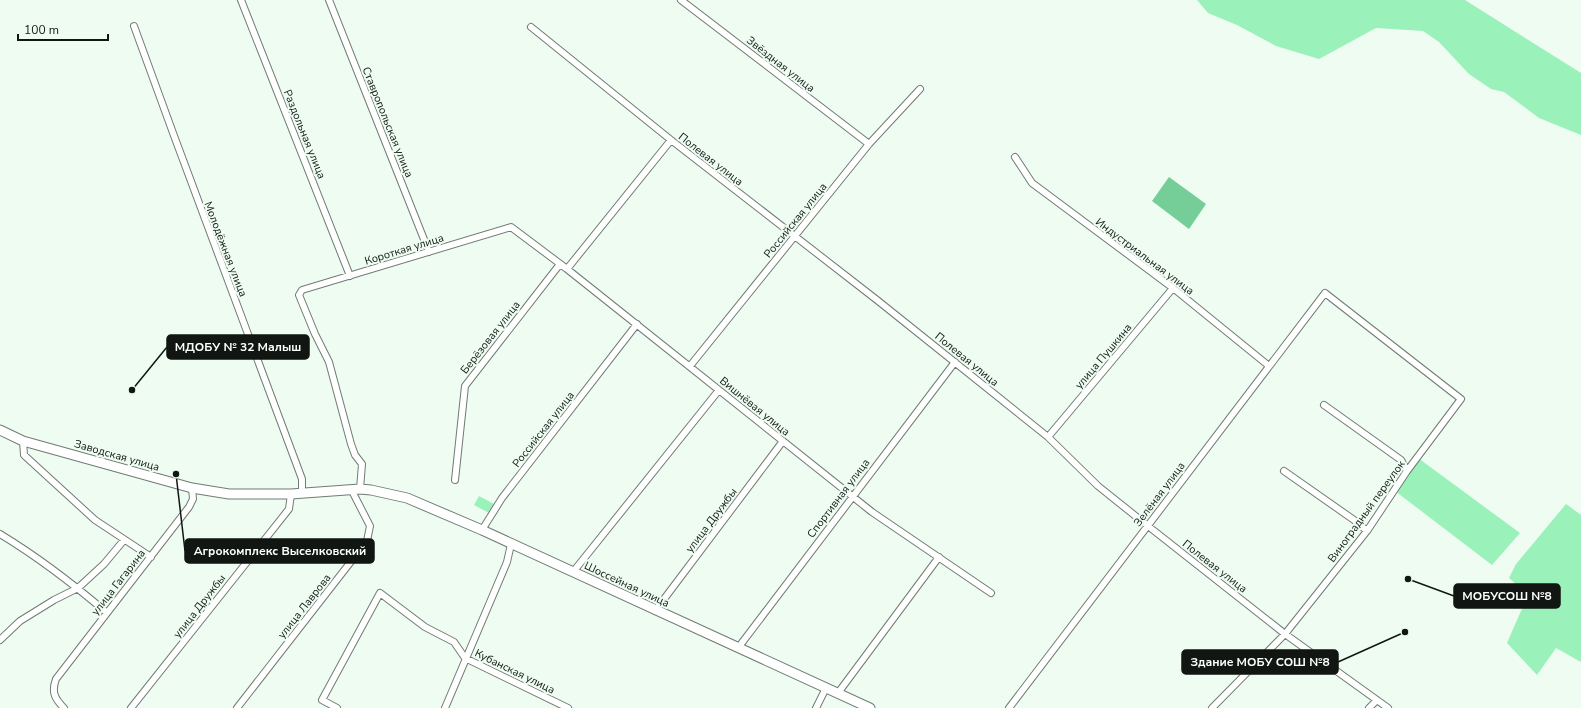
<svg xmlns="http://www.w3.org/2000/svg" width="1581" height="708" viewBox="0 0 1581 708" font-family="'Nunito Sans',sans-serif">
<style>
.green{fill:#9af2ba}
.water{fill:#75cd97}
.lines{fill:none;stroke-linecap:round;stroke-linejoin:round}
.minor-casing{stroke:#707c73;stroke-width:8}
.secondary-casing{stroke:#707c73;stroke-width:11}
.minor{stroke:#fff;stroke-width:6}
.secondary{stroke:#fff;stroke-width:9}
.labels{text-anchor:middle;stroke-width:4;stroke-linejoin:round;paint-order:stroke}
.street-label{font-size:11px;fill:#111612;stroke:#eefcf2}
.leader{fill:none;stroke:#111612;stroke-width:1.5}
.callout-dot{fill:#111612;stroke:#eefcf2;stroke-width:1.5}
.callout{fill:#111612;stroke:#111612;stroke-width:1.5}
.callout-label{font-size:12px;text-anchor:middle;font-weight:bold;fill:#fff}
</style>
<rect width="100%" height="100%" fill="#eefcf2"/>
<path class="green" d="M1197,0h268l116,73v62l-42,-17 -35,-26 -13,-3 -22,-15 -30,-32 -16,-11 -47,-3 -57,31 -43,-13 -39,-21 -29,-12z
M1418,458l102,75 -28,32 -97,-74z
M479,496l15,8 -5,9 -15,-8z
M1566,504l15,11v147l-25,-14 -19,27 -30,-32 21,-48 -19,-17 7,-14z"/>
<path class="water" d="M1169,177l37,27 -17,25 -37,-28z"/>
<g class="lines">
<g class="minor-casing">
<path id="minor" d="M241,0l109,276
M329,0l100,252
M681,0l188,144
M134,26l39,107 129,346v13
M531,27l140,113 206,160 171,137 50,49 50,40 137,108 103,74
M1015,157l17,26 141,105 96,78
M567,269l104,-129
M690,366l179,-222 51,-55
M1324,405l77,55 6,11
M1048,437l125,-149
M23,441l1,14 71,65 56,37
M1284,471l70,49 13,11
M455,480l10,-94 95,-122
M360,489l2,-25 -7,-9 -4,-11 -22,-82 -14,-28 -16,-39 3,-5 209,-63 56,42 305,243 119,81
M482,530l20,-32 135,-174
M0,534c38,23 72,49 106,78
M573,572l146,-182
M655,611l128,-170
M0,640l20,-19 34,-21 24,-12 26,-24 20,-24
M738,648l217,-286
M838,693l101,-136
M64,708c-9,-9 -13,-16 -8,-29l133,-172 4,-8 -1,-11
M131,708l158,-199 2,-15
M237,708l130,-167 3,-15 -19,-37
M337,708l-15,-8 58,-107 45,34 29,15 11,16 103,50
M445,708l62,-146 4,-18
M816,708l10,-20
M1009,708l316,-415 136,106 -54,72 -40,60 -82,103 -73,74
M1369,708l8,-8"/>
</g>
<g class="secondary-casing">
<path id="secondary" d="M0,430l23,11 169,47 37,6h62l69,-5 11,1 36,8 75,32 388,178"/>
</g>
<use href="#minor" class="minor"/>
<use href="#secondary" class="secondary"/>
</g>
<g class="labels">
<g class="street-label">
<text transform="translate(781 64) rotate(38)" y="4">Звёздная улица</text>
<text transform="translate(388 122) rotate(68)" y="4">Ставропольская улица</text>
<text transform="translate(305 134) rotate(68)" y="4">Раздольная улица</text>
<text transform="translate(711 159) rotate(38)" y="4">Полевая улица</text>
<text transform="translate(795 220) rotate(-51)" y="4">Российская улица</text>
<text transform="translate(226 249) rotate(69)" y="4">Молодёжная улица</text>
<text transform="translate(404 249) rotate(-17)" y="4">Короткая улица</text>
<text transform="translate(1145 256) rotate(37)" y="4">Индустриальная улица</text>
<text transform="translate(490 337) rotate(-52)" y="4">Берёзовая улица</text>
<text transform="translate(1103 356) rotate(-50)" y="4">улица Пушкина</text>
<text transform="translate(967 359) rotate(39)" y="4">Полевая улица</text>
<text transform="translate(755 406) rotate(39)" y="4">Вишнёвая улица</text>
<text transform="translate(543 429) rotate(-52)" y="4">Российская улица</text>
<text transform="translate(117 455) rotate(16)" y="4">Заводская улица</text>
<text transform="translate(1159 494) rotate(-53)" y="4">Зелёная улица</text>
<text transform="translate(838 498) rotate(-53)" y="4">Спортивная улица</text>
<text transform="translate(1366 511) rotate(-54)" y="4">Виноградный переулок</text>
<text transform="translate(711 520) rotate(-53)" y="4">улица Дружбы</text>
<text transform="translate(1215 566) rotate(38)" y="4">Полевая улица</text>
<text transform="translate(118 582) rotate(-52)" y="4">улица Гагарина</text>
<text transform="translate(627 584) rotate(25)" y="4">Шоссейная улица</text>
<text transform="translate(199 606) rotate(-52)" y="4">улица Дружбы</text>
<text transform="translate(304 606) rotate(-52)" y="4">улица Лаврова</text>
<text transform="translate(515 671) rotate(26)" y="4">Кубанская улица</text>
</g>
</g>
<path class="leader" d="M132 390L167 347M176 474L185 551M1408 579L1454 596M1405 632L1338 662"/>
<g class="callout-dot">
<circle cx="132" cy="390" r="4"/>
<circle cx="176" cy="474" r="4"/>
<circle cx="1408" cy="579" r="4"/>
<circle cx="1405" cy="632" r="4"/>
</g>
<g class="callout">
<rect x="167" y="335" width="142" height="24" rx="4"/>
<rect x="185" y="539" width="189" height="24" rx="4"/>
<rect x="1454" y="584" width="106" height="24" rx="4"/>
<rect x="1182" y="650" width="156" height="24" rx="4"/>
</g>
<g class="callout-label">
<text x="238" y="351">МДОБУ № 32 Малыш</text>
<text x="280" y="555">Агрокомплекс Выселковский</text>
<text x="1507" y="600">МОБУСОШ №8</text>
<text x="1260" y="666">Здание МОБУ СОШ №8</text>
</g>
<path d="M18 34v6h90v-6" fill="none" stroke="#111612" stroke-width="2"/>
<text x="24" y="34" font-size="12" fill="#111612" stroke="#eefcf2" stroke-width="3" paint-order="stroke">100 m</text>
</svg>
